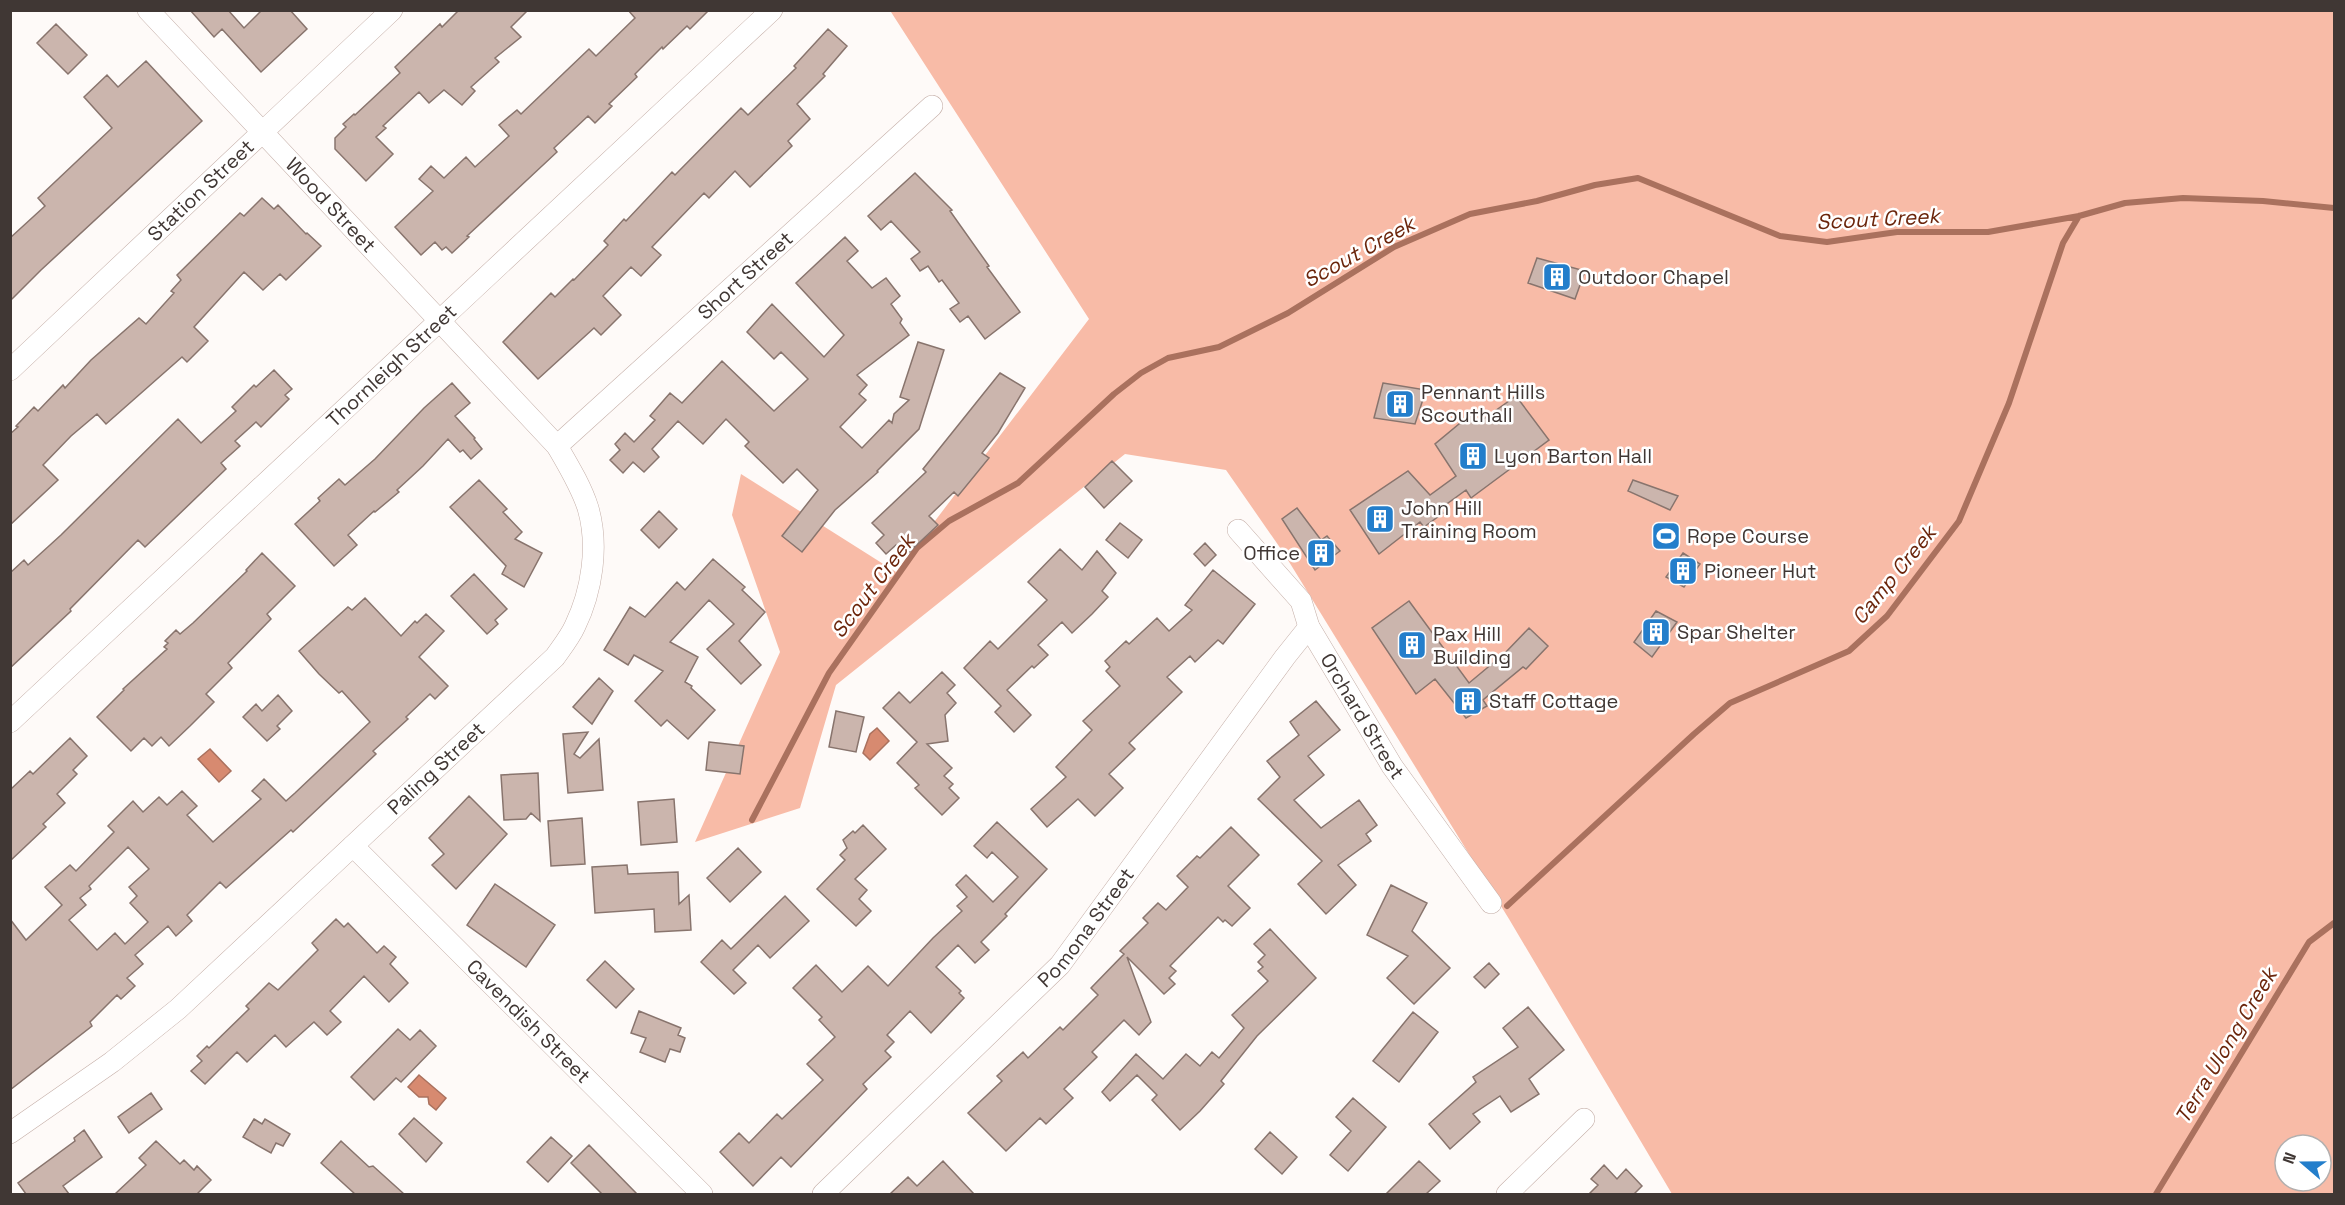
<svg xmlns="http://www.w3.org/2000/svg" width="2345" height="1205" viewBox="0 0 2345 1205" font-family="'Space Grotesk',sans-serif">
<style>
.green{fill:#f8bba7;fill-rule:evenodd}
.water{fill:#d78a70;stroke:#aa715e;stroke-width:1.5}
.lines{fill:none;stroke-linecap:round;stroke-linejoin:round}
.stream{stroke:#aa715e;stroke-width:6}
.building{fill:#cbb5ad;stroke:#88746d;stroke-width:1.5;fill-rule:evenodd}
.minor-casing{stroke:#c4aea7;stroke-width:22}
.minor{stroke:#fff;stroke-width:21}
.labels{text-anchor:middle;stroke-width:5;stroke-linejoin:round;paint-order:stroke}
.street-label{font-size:20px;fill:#403734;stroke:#fff}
.poi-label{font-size:20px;fill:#403734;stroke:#fff;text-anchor:start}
.water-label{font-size:21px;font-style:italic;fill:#6b250b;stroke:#fff}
</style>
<rect width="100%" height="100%" fill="#fefaf8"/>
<path class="green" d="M893,11h1441v1183h-662l-163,-275 -226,-367 -57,-82 -101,-16 -289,231 -36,123 -105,34 85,-190 -48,-137 9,-41 155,98 193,-253 -198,-307zM2285,1145h36v36h-36z"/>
<path class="water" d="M877,728l12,13 -19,19 -7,-7 7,-19z
M210,749l21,22 -12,11 -21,-23z
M419,1075l27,23 -10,12 -7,-6 -1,-7h-9l-11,-10z"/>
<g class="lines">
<path class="stream" d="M752,820l77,-147 88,-125 32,-27 69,-38 96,-89 27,-21 27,-15 51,-11 69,-34 106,-66 76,-33 67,-13 58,-16 43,-7 142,58 47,6 70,-10h91l91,-16 46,-13 58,-5 80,3 71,7
M1507,906l187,-172 36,-31 119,-52 38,-35 72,-95 50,-118 54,-160 16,-27
M2156,1194l153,-252 25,-19"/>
</g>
<path class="building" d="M190,10h38l16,18 18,-18h28l17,19 -46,43 -39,-43 -8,8z
M459,10h69l-17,17 10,10 -26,21 4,4 -28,25 4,4 -13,14 -18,-15 -15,13 -10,-11 -36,34 3,2 -10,9 17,17 -27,27 -31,-32v-11l11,-11 -3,-3 11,-10 1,1 45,-42 -5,-6 45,-43 2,3z
M628,10h81l-19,19 -3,-3 -24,23 -1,-2 -27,27 2,3 -28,27 3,2 -17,17 -7,-7 -34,32 3,4 -90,84 2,1 -17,16 -6,-6 -4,3 -7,-8 -14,13 -26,-28 38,-36 -14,-12 12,-13 13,12 22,-21 9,10 34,-31 -10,-11 18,-15 4,4 68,-65 7,7 39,-38z
M56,24l31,31 -19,19 -31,-31z
M828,29l19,17 -24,28 2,2 -28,28 13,15 -22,22 4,5 -42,41 -15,-16 -26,27 -5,-5 -52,54 9,8 -20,21 -10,-9 -28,29 18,19 -20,20 -7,-7 -56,51 -35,-37 48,-49 4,4 18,-18 1,1 34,-35 -4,-4 20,-22 2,2 46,-49 3,3 66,-67 7,7 48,-47 -2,-2z
M146,61l56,60 -161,149 -31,31v-63l35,-32 -7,-8 74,-70 -28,-31 23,-22 11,12z
M915,173l37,37 -2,1 39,55 -2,1 33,45 -35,27 -17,-23 -8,6 -10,-13 9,-6 -17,-23 -3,2 -11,-16 -8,5 -9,-12 9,-7 -29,-31 -10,9 -13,-14z
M262,198l12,11 4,-4 28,29 1,-1 14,13 -35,34 -6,-6 -17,16 -19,-18 -50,55 14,14 -21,21 -5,-5 -76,67 -9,-10 -26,22 -28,29 15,15 -48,45v-91l8,-7 -2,-1 18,-19 4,4 25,-26 2,3 26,-28 48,-42 7,6 28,-31 -3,-2 10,-11 -4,-5 63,-62 4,3z
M845,237l13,14 -11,10 25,27 14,-10 14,18 -9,8 11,15 -2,4 9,12 -52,40 10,10 -8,9 7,6 -26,27 22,21 27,-28 3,3 2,-9 15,-14 -9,-3 18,-55 26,8 -25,79 -42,42 1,1 -43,38 -33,42 -20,-16 36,-46 -21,-21 -14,14 -38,-37 4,-4 -23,-23 -23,25 -25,-23 -26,28 7,8 -15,15 -11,-10 -10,11 -13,-13 10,-10 -5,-6 10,-11 9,9 21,-22 -5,-4 20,-23 12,10 40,-42 52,50 34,-32 -27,-27 -7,7 -27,-27 25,-28 52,53 20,-22 -48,-52z
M1537,258l48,13 -10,28 -47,-16z
M274,370l18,19 -7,6 4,4 -28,28 -5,-5 -21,19 5,5 -19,17 5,6 -81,78 -7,-7 -68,69 1,2 -61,57v-95l14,-13 4,5 33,-30 117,-116 23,24 35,-32 -4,-4 22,-22 2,2z
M1000,373l25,15 -27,45 -16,20 7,5 -31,38 -4,-4 -25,24 9,9 -32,30 -10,-10 -10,9 -10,-11 8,-8 -12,-12 54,-51 -3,-3z
M452,383l18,20 -15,13 20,22 -1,1 8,10 -11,10 -8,-9 -3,2 -12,-13 -25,27 -26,24 2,2 -24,20 -1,-1 -26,24 9,10 -23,21 -39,-42 25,-23 -2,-3 21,-19 6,6 30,-26 49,-51z
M1383,383l43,7 -11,34 -41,-6z
M1516,396l33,44 -78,58 -5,-8 -26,19 3,4 -19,14 -4,-5 -41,32 -29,-44 58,-39 22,24 26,-19 -21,-32 36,-30 7,9z
M1112,461l20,20 -28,27 -19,-21z
M479,480l28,29 -4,3 19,20 -7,7 27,14 -18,34 -22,-13 4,-8 -56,-59z
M1633,480l45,16 -8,14 -42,-19z
M1297,508l24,32 6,-4 13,15 -25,19 -33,-51z
M659,511l18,18 -18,19 -18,-18z
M1120,523l22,17 -14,18 -22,-18z
M1205,543l11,12 -11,11 -11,-12z
M1060,549l22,21 15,-19 19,22 -14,18 6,6 -16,17 -20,19 -10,-11 -24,23 10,10 -14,13 -2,-2 -25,24 24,25 -17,17 -19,-20 6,-6 -37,-38 26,-27 8,8 49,-49 -19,-18z
M262,553l33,33 -28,28 4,5 -43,44 4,5 -26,26 8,8 -24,24 -21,20 -8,-9 -9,9 -8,-8 -13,13 -34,-34 27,-27 -1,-1 44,-40 -3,-2 4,-4 -3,-2 11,-11 4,4 13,-11 54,-52 -1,-1z
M1683,553l17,11 -16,23 -18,-10z
M713,559l32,28 -3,3 23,22 -26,29 22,24 -20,19 -34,-35 27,-25 -25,-24 -39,42 28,15 -13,25 7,4 -1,2 24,22 -27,29 -21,-19 -6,6 -26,-25 28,-30 -29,-16 -6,10 -24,-15 26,-43 15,10 32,-35 8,8z
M1213,570l42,34 -32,40 -5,-4 -23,22 -5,-6 -23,21 15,15 -53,51 6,6 -26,25 14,14 -28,28 -17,-17 -31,28 -16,-18 35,-32 -10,-10 36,-37 -9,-9 37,-35 -14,-15 4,-4 -5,-6 21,-20 3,3 28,-26 12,13 23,-21 -7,-5z
M474,574l33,35 -12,11 3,4 -11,10 -36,-38z
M365,598l36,38 14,-15 2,2 9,-9 18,17 -25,26 29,29 -13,13 -5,-5 -24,23 2,2 -35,32 3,3 -83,78 -2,-2 -65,58 -6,-6 -33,33 5,6 -16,15 -8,-10 -33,29 8,9 -16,14 8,8 -14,13 -4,-4 -27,27 2,4 -82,64v-171l16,21 36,-35 -17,-18 25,-22 6,6 38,-39 -6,-6 25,-25 10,11 16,-15 8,8 15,-14 15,15 -10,9 26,27 48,-43 -9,-8 12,-12 22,22 9,-8 75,-71 -28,-31 -3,2 -20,-19 -20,-23 49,-44 4,3zM128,847l21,22 -20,18 8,9 -7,7 18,19 -23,22 -10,-11 -18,17 -28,-30 17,-15 -6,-7 11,-9 -2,-3z
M1409,601l60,82 36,-30 24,-25 19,18 -22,23 -3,-2 -40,33 4,6 -21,12 -31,-39 -19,15 -44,-66z
M1656,611l21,11 -25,35 -18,-15z
M942,672l13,13 -8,8 9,10 -11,12 3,26 -21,3 25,24 -8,8 9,8 -4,4 10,10 -17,17 -27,-27 4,-3 -22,-22 20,-21 -34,-34 16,-16 11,11z
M599,678l14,13 -21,33 -19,-17z
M278,695l14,16 -15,15 3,3 -13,12 -24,-24 13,-13 6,7z
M1316,701l24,29 -32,26 16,19 -30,25 27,28 38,-28 18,25 -11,9 5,7 -33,24 18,20 -30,29 -28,-30 24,-23 -64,-62 22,-22 -13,-16 32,-26 -9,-13z
M836,711l28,6 -8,35 -27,-5z
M588,732l-14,22 6,4 19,-19 4,51 -35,3 -5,-59z
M70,738l17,18 -14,14 4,4 -20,20 8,9 -22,21 3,3 -36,34 1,-72 19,-18 3,3z
M709,742l35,4 -4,28 -34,-4z
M538,773l2,48 -9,-8 -5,6 -22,1 -3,-45z
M469,796l38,38 -51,55 -24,-24 12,-11 -15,-16z
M674,799l3,43 -36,3 -3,-43z
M582,818l3,46 -34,2 -3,-45z
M997,822l50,47 -42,45 2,2 -26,26 8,8 -14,13 -17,-18 -22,22 25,24 -2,2 5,5 -33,35 -21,-22 -23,24 7,7 -9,9 6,6 -28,27 4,5 -76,78 -10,-10 -28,29 -33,-34 19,-19 10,10 28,-29 5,5 41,-39 -16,-16 28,-27 -16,-17 3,-3 -29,-29 23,-23 26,27 26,-26 20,20 45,-48 29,-27 -5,-5 10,-9 -11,-12 10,-10 27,27 25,-25 -26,-25 -5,6 -13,-12z
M863,825l23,24 -31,30 12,11 -8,9 12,12 -15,15 -39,-37 28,-29 -5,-5 7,-7 -4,-8 10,-9 2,2z
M1231,827l28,28 -31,31 22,22 -18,18 -7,-6 -2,2 -5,-5 -48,49 6,5 -7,7 6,6 -11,10 -37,-37 24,65 -12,13 -15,-15 -32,32 5,5 -33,32 9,9 -27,26 -6,-6 -34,33 -38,-38 34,-32 -5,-5 26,-24 5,6 32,-31 3,3 35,-35 -7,-7 33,-34 -4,-3 28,-28 -5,-5 15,-15 8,7 22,-23 -11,-11 20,-20 3,2z
M738,848l23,24 -31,30 -23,-24z
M627,865l1,9 50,-2 1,32 10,-9 2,35 -36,2 -1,-23 -59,4 -3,-46z
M495,884l60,41 -29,42 -59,-42z
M1391,885l36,18 -15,28 38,37 -36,36 -27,-26 21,-22 -41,-21z
M785,896l24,25 -39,37 -12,-13 -25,25 13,13 -12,11 -33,-32 21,-22 9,9z
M336,919l8,8 4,-4 29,30 7,-7 12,11 -6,7 18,19 -19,19 -25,-26 -34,35 11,11 -14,13 -13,-13 -28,25 -11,-12 -28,27 -10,-10 -32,32 -14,-13 11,-10 -5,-5 10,-10 2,2 40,-39 -3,-3 23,-23 9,7 40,-40 -6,-7z
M1270,929l46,49 -59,58 -36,45 3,3 -24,27 -20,19 -28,-30 5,-5 -20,-20 -27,26 -8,-9 34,-38 27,25 23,-25 14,12 12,-14 7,6 25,-30 -12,-13 36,-34 -10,-10 5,-4 -5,-5 7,-7 -11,-11z
M605,961l29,28 -18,19 -29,-28z
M1489,963l10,11 -14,14 -11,-11z
M1528,1007l36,43 -35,29 10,15 -28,18 -11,-16 -27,18 7,8 -30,27 -21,-25 47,-42 -3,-5 45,-30 -15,-19z
M639,1011l42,17 -3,7 7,3 -5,14 -10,-3 -5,13 -25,-10 6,-14 -15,-5z
M1413,1012l25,20 -39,50 -26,-21z
M398,1029l12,11 10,-10 16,16 -35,36 -5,-4 -22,22 -23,-23z
M151,1093l11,16 -33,24 -11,-16z
M1353,1098l33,29 -38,44 -18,-16 21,-24 -15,-14z
M414,1118l28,25 -16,19 -27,-28z
M254,1119l8,5 3,-5 25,15 -7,12 -7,-3 -5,10 -28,-16z
M84,1130l18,27 -39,29 6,8h-43l-8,-11 57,-42 -1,-3z
M1270,1132l27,25 -15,17 -27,-25z
M551,1137l21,19 -24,26 -21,-20z
M156,1141l24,23 4,-4 10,10 3,-4 14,14 -14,14h-82l31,-29 -7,-7z
M341,1141l28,26 4,-1 31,28h-49l-34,-31z
M589,1145l48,49h-35l-31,-31z
M943,1161l31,33h-84l18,-17 9,9z
M1419,1161l21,20 -14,13h-40z
M1604,1165l13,14 9,-10 16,17 -8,8h-45l9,-9 -7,-6z"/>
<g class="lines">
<g class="minor-casing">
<g id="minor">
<path id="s1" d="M10,370l382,-360"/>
<path id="s2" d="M557,446l375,-340"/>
<path id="s3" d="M1238,530l63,71 8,26 83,139 99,137"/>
<path id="s4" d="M10,722l762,-712"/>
<path id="s5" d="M353,846l349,348"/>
<path id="s6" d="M10,1133l102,-71 66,-53 377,-352c7,-10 15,-20 20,-31 17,-35 24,-80 13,-118 -7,-22 -20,-43 -31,-62l-409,-436"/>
<path id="s7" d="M823,1194l237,-229 225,-308 24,-30"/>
<path d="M1507,1194l77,-75"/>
</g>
</g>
<use href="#minor" class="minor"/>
</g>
<defs>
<g id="building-square" transform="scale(1.5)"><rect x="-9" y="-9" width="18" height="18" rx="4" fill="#237ecb" stroke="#fff"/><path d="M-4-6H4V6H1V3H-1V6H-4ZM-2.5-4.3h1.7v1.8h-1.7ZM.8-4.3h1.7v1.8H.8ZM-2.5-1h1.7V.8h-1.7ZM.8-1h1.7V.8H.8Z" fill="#fff"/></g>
<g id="stadium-square" transform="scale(1.5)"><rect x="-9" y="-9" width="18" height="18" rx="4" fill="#237ecb" stroke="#fff"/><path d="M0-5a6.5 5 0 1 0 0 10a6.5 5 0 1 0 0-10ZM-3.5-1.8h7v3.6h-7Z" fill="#fff"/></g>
</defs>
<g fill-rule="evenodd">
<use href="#building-square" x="1557" y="277"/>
<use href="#building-square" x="1400" y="404"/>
<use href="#building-square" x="1473" y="456"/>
<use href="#building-square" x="1380" y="519"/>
<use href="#stadium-square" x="1666" y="536"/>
<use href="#building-square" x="1321" y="553"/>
<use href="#building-square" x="1683" y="571"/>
<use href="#building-square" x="1656" y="632"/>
<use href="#building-square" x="1412" y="645"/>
<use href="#building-square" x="1468" y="701"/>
</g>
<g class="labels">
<g class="street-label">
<text dy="7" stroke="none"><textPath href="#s1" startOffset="262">Station Street</textPath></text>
<text transform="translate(331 205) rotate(47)" y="7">Wood Street</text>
<text dy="7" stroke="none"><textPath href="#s2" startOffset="254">Short Street</textPath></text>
<text dy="7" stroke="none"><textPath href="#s4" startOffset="522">Thornleigh Street</textPath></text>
<text dy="7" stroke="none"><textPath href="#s3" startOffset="226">Orchard Street</textPath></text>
<text dy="7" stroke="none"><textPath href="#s6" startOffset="562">Paling Street</textPath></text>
<text dy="7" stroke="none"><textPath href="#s7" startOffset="375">Pomona Street</textPath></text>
<text dy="7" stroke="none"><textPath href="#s5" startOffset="248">Cavendish Street</textPath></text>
</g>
<g class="poi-label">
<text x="1578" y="284">Outdoor Chapel</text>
<text x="1421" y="399">Pennant Hills<tspan x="1421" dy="23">Scouthall</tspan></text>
<text x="1494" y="463">Lyon Barton Hall</text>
<text x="1401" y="515">John Hill<tspan x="1401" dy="23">Training Room</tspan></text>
<text x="1687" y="543">Rope Course</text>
<text x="1300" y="560" text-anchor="end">Office</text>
<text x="1704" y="578">Pioneer Hut</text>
<text x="1677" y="639">Spar Shelter</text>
<text x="1433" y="641">Pax Hill<tspan x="1433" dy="23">Building</tspan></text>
<text x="1489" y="708">Staff Cottage</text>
</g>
<g class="water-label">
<text transform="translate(1878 219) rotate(-3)" y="7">Scout Creek</text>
<text transform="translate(1359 252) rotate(-29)" y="7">Scout Creek</text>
<text transform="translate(1894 575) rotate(-51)" y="7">Camp Creek</text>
<text transform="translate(873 586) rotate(-53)" y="7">Scout Creek</text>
<text transform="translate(2226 1046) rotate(-59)" y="7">Terra Ulong Creek</text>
</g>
</g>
<rect width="2345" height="1205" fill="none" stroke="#403734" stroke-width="24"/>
<g transform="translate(2303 1163) rotate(290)"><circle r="28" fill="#ffffff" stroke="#b3afae" stroke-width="1.5"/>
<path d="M0-4.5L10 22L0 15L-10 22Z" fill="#237ecb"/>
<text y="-9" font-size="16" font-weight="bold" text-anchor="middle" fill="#403734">N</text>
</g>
</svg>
